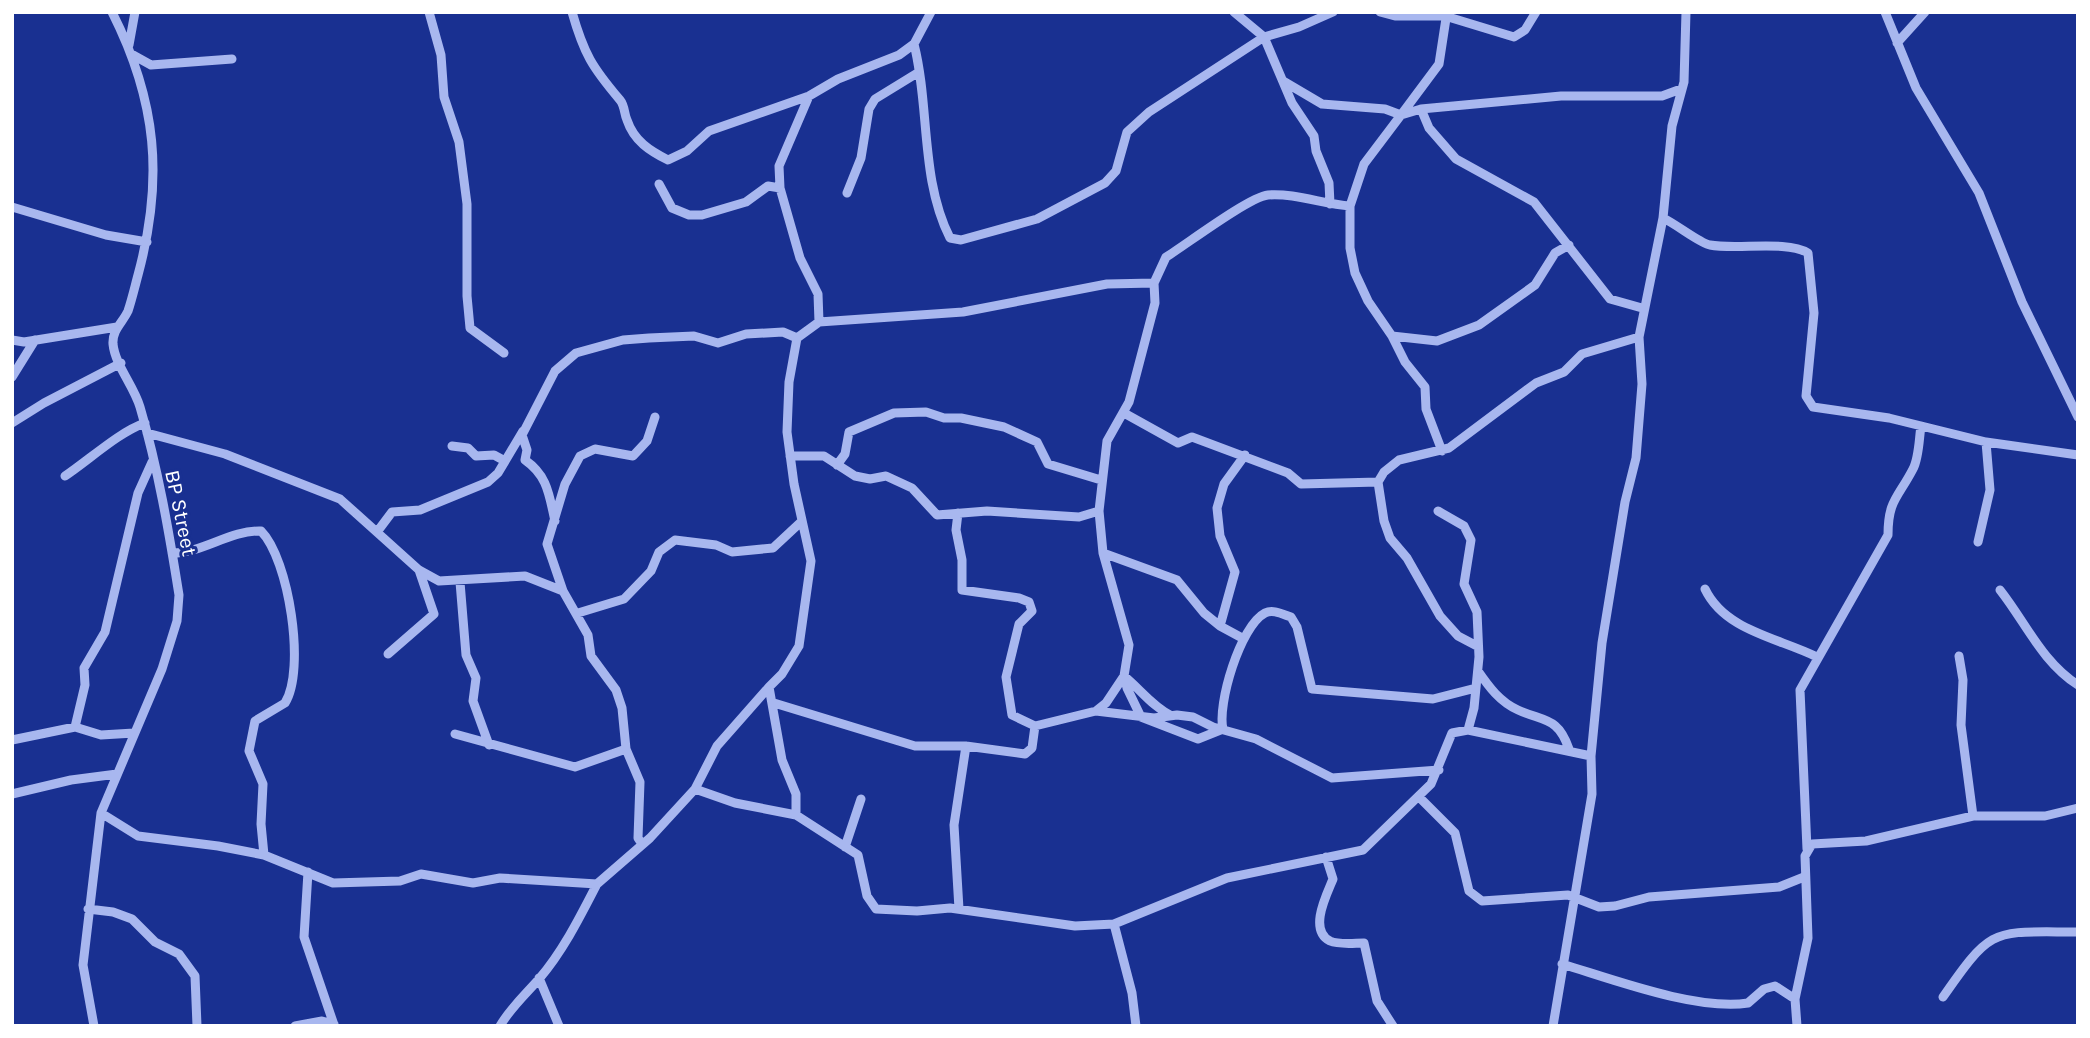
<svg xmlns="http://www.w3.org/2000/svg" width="2090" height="1038" viewBox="0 0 2090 1038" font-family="Karla,sans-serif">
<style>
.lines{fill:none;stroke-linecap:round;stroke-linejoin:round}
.minor{stroke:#a8b7ef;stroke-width:9}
.labels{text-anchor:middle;stroke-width:6;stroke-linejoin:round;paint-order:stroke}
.street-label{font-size:21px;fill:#fff;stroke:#193091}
</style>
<rect width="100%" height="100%" fill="#193091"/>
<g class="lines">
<path class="minor" d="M429,12l12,43 3,42 15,45 8,62v92l3,32 34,25
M572,12c12,42 20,55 48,88 5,6 4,14 7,20 7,21 23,31 41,40l19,-9 22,-20 100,-35 29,-17 61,-24 15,-11 17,-32
M1234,12l30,25 28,66 22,33 2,15 13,32 1,21
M1380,12l15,4h50l69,21 11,-7 11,-18
M1885,12l31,76 63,105 43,109 56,115
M1897,43l28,-31
M914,44c16,63 6,135 36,194l11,2 76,-21 68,-36 11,-12 11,-39 22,-20 115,-75 35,-10 34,-15
M129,45l6,-33
M133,55l18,10 81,-6
M1283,81l39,23 63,5 16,6 38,-51 8,-52
M809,96l-30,70 1,22 20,70 18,36 1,28
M1421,109l8,19 27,31 78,43 76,97 32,9
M659,184l13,24 17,7h13l44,-13 22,-16 12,2
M847,193l14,-35 8,-49 6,-10 44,-27
M1350,206c-27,-2 -55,-13 -82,-11 -19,2 -81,49 -102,62l-12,26 1,20 -26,99 -22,39 -8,70 4,42 26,92 -5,31 3,12 14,29 57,22 25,-10c-6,-24 17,-103 42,-116 8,-4 17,1 26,4l6,10 15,62 121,10 43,-11
M12,207l94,28 41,7
M1663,218c13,6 38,26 47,27 26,5 77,-5 98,8l6,60 -8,83 7,11 76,11 97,24 92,13
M1392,336l45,5 42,-16 56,-40 20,-32 14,-8
M12,340l12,2 93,-15
M12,377l23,-37
M1124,413l54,30 14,-6 96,36 13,11 77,-2
M12,423l32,-20 77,-40
M147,433l78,21 115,45 79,71 20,11 86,-5 38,15 25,44 3,21 25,34 6,18 4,41 14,33 -2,56 4,6
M452,446l16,2 8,8 18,-1 11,6
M1442,451l-16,-42 -1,-22 -20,-25 -13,-26 -24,-35 -13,-28 -5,-25v-42l14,-42 37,-49 20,-6 140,-13h101l19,-7
M790,456h34l31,20 15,3 16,-3 26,12 25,27 50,-4 92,6 20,-6
M837,465l8,-11 4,-22 45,-19 32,-1 18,6h17l43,9 33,15 11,22 53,16
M65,476c24,-16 54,-44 80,-53
M1438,511l26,15 7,14 -7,44 13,28 2,45 -5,51 -6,22
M958,513l-2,17 6,30v30l57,8 10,4 3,9 -13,13 -13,53 6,38 23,11
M555,521c-6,-26 -7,-45 -30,-61l2,-10 -5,-15 33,-64 21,-18 47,-13 26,-2 45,-2 24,7 28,-9 37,-2 14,6
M377,532l15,-20 28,-2 68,-28 10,-9 25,-42
M1978,542l12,-52 -4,-48
M172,553c31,0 58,-23 89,-22 28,28 45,139 24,172l-30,18 -6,30 14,33 -2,40 3,31
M1103,553l74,27 27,33 16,13 24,13
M460,582l6,73 10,23 -3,23 16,44
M1705,589c20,42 74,49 112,68
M2000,590c26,33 42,72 78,95
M563,591l-16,-47 18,-60 15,-28 15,-7 38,7 14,-15 8,-24
M578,613l46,-14 27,-28 8,-19 16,-12 41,5 16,7 41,-4 29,-27
M1220,626l15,-54 -15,-36 -3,-28 7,-24 21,-29
M1477,646l-19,-10 -18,-20 -33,-58 -17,-20 -6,-17 -6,-39 6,-10 15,-12 50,-12 87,-65 28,-11 18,-18 57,-17
M388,654l46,-40 -15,-44
M1959,656l4,24 -2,45 12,91
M1478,671c11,16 22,31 40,39 27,12 40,7 51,39
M774,703l141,43h51l59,8 7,-6 3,-22 61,-15 58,7 23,-3 16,2 20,10 43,12 76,39 107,-8
M1096,711l10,-8 18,-27c16,13 28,30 46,39
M75,727l10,-42 -1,-17 21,-36 33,-139 14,-31
M455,734l120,33 51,-18
M12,740l63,-13 26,8 33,-2
M695,789l22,-43 52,-59
M12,794l59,-14 46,-6
M1419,797l36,36 14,58 13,10 86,-6 31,12 16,-1 34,-9 130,-10 25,-10
M101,813l37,23 80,10 46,9 69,28 67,-2 21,-7 52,9 27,-5 97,6 53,-46 45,-49 40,14 61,12 62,40 9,41 9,13 41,2 33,-3 125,18 39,-2 113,-46 136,-28 68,-66 21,-51 16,-3 123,26
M796,815v-21l-14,-34 -13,-73 13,-13 17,-28 12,-85 -17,-77 -7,-52 2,-50 8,-44 22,-16 144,-10 144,-28 47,-1
M845,847l16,-48
M1807,849l-7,-159 88,-155c0,-35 10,-37 25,-66 6,-11 6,-30 8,-43
M1326,857l7,22c-6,15 -25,51 -3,62 9,4 24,2 34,2l13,58 16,25
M308,872l-4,65 29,85
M88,909l25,3 19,7 23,23 24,12 16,22 2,50
M959,909l-5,-84 12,-79
M1114,924l18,69 4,33
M1562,964c50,15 135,47 186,39l16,-14 11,-3 20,13
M539,978l20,48
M1943,997c50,-72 49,-65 135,-65
M94,1026l-11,-61 18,-152 61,-144 15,-48 2,-26c-10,-63 -21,-127 -39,-188 -6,-21 -25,-42 -27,-63 -1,-14 10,-22 15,-33 4,-12 7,-25 10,-36 26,-96 19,-174 -26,-263
M295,1026l27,-5 12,3
M500,1026c11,-19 25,-31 39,-47 24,-28 41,-62 58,-95
M1553,1026l39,-232 -1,-38 11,-113 23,-141 11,-44 6,-74 -3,-47 24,-119 9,-92 12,-44 2,-70
M1797,1026l-2,-27 13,-61 -3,-82 7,-12 54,-3 107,-25h72l33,-8"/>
</g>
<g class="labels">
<g class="street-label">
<text transform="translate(181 513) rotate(78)" y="7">BP Street</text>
</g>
</g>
<rect width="2090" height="1038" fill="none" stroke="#ffffff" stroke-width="28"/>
</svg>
